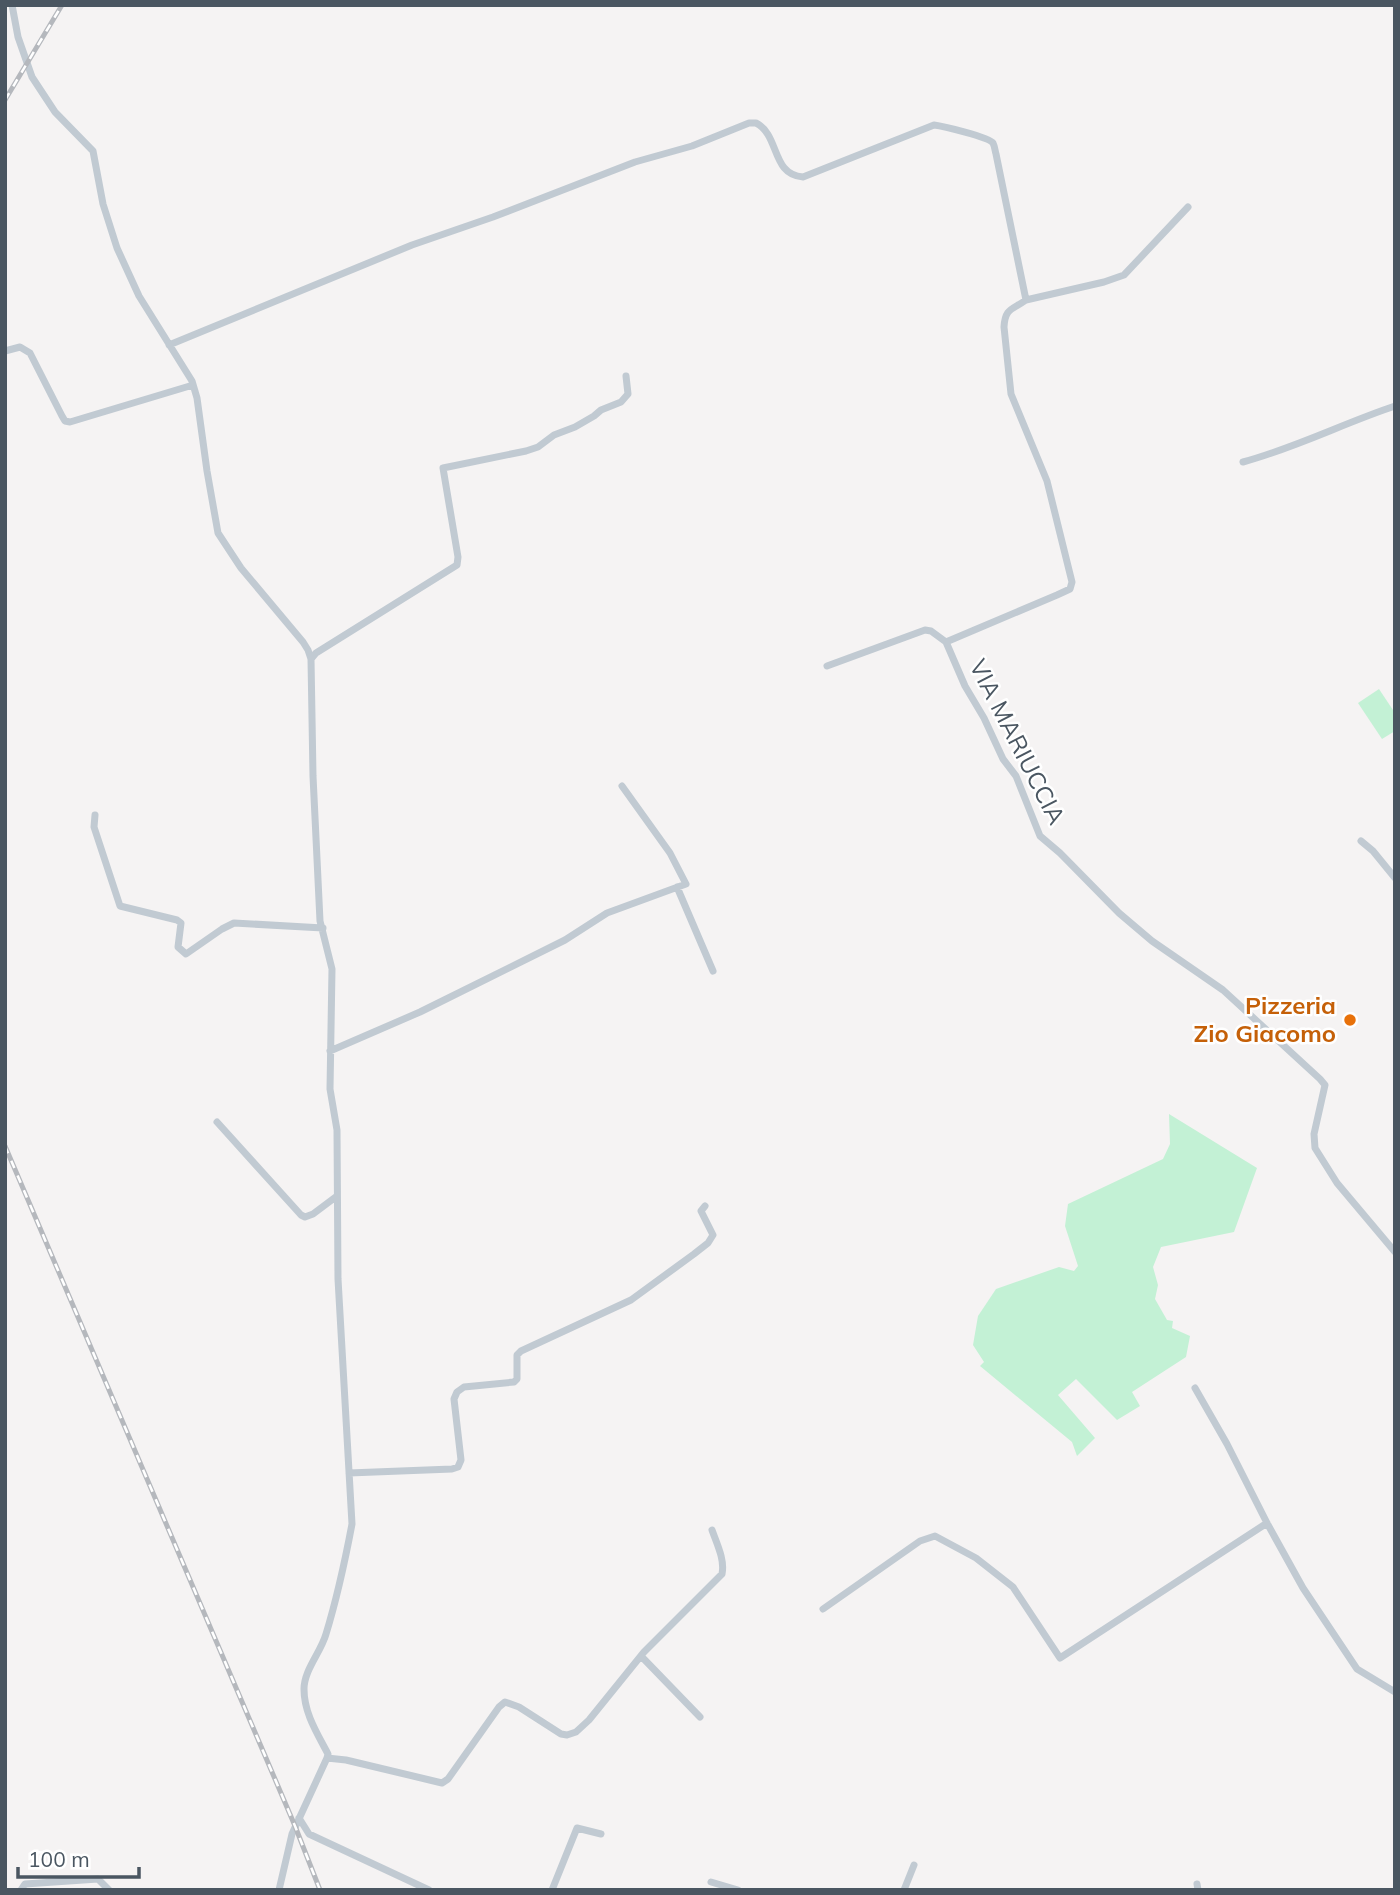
<svg xmlns="http://www.w3.org/2000/svg" width="1400" height="1895" viewBox="0 0 1400 1895" font-family="Mulish,sans-serif">
<style>
.green{fill:#c3f1d5}
.lines{fill:none;stroke-linecap:round;stroke-linejoin:round}
.street{stroke:#c1cad2;stroke-width:7}
.rail-casing{stroke:#b5b8bd;stroke-width:5}
.rail{stroke:#fff;stroke-width:2.5;stroke-dasharray:8;stroke-linecap:butt}
.food-dot{fill:#e8710a;stroke:#fff;stroke-width:2.5}
.labels{text-anchor:middle;stroke-width:5;stroke-linejoin:round;paint-order:stroke}
.street-label{font-size:24px;fill:#4a5661;stroke:#fff}
.food-label{font-size:24px;font-weight:bold;fill:#c56008;stroke:#fff;text-anchor:end}
</style>
<rect width="100%" height="100%" fill="#f5f3f3"/>
<path class="green" d="M1379,689l16,24v18l-13,8 -24,-36z
M1169,1114l88,54 -23,64 -73,15 -8,20 5,18 -3,14 12,21 6,1 -1,7 18,8 -4,21 -54,35 8,14 -23,14 -41,-41 -18,16 37,43 -18,18 -5,-14 -92,-76 4,-4 -11,-17 5,-29 18,-27 63,-22 15,4 4,-5 -13,-40 3,-22 95,-45 7,-15z"/>
<g class="lines">
<path class="street" d="M12,5l6,32 14,40 23,35 38,39 10,53 14,44 22,48 53,85 5,17 10,73 11,62 23,35 62,74 5,8 3,9 2,117 7,145 12,48 -2,120 7,41 1,149 14,245c-7,37 -15,74 -26,110 -5,18 -22,36 -22,55 0,24 13,44 24,65l-1,4 -35,76 -13,56
M1026,300l78,-18 20,-7 64,-68
M169,345l243,-100 81,-28 142,-55 57,-16 57,-23h7c24,12 15,52 47,54l131,-52c8,1 55,12 59,18 2,4 2,8 3,11l30,146c-14,10 -21,8 -22,27l7,67 36,87 25,101 -2,7 -13,6 -111,47
M5,351l15,-4 10,6 32,63 3,5 5,1 123,-37
M1243,462c52,-14 101,-39 152,-56
M311,659l5,-6 141,-88 1,-8 -15,-89 83,-17 12,-4 16,-12 21,-8 19,-11 7,-6 20,-8 7,-8 -2,-18
M827,666l98,-36 6,1 15,11 19,44 19,32 19,41 13,17 24,60 20,17 59,60 33,28 71,49 97,89 5,6 -11,49 1,14 22,35 58,69
M95,815l-1,12 26,79 57,14 4,3 -3,24 8,7 36,-25 12,-6 89,5
M1361,841l12,10 22,27
M677,887l36,84
M330,1051l90,-39 145,-72 42,-27 79,-29 -16,-31 -48,-67
M217,1122l84,93 4,2 8,-3 24,-18
M1195,1388l32,56 40,79 36,65 54,81 38,23
M349,1473l103,-4 6,-2 3,-7 -7,-61 3,-7 7,-5 50,-5 3,-3v-24l4,-4 110,-51 63,-46 14,-11 5,-8 -12,-24 4,-5
M823,1609l97,-68 15,-5 41,22 37,29 47,71 207,-135
M641,1656l59,61
M327,1758l19,2 96,23 6,-4 51,-72 6,-5 14,5 42,27 6,1 9,-3 13,-12 55,-68 78,-78c3,-14 -5,-30 -10,-44
M299,1818l10,16 120,56
M711,1882l27,8
M1197,1884l1,6
M21,1890l4,-6 73,-5 11,11
M552,1890l25,-62 24,6
M904,1890l10,-25"/>
<g class="rail-casing">
<path id="rail" d="M5,100l57,-95
M5,1146l290,680 25,64"/>
</g>
<use href="#rail" class="rail"/>
</g>
<circle class="food-dot" cx="1350" cy="1020" r="7"/>
<g class="labels">
<g class="street-label">
<text transform="translate(1017 742) rotate(63)" y="8">VIA MARIUCCIA</text>
</g>
<g class="food-label">
<text x="1336" y="1014">Pizzeria<tspan x="1336" dy="28">Zio Giacomo</tspan></text>
</g>
</g>
<rect width="1400" height="1895" fill="none" stroke="#4a5661" stroke-width="14"/>
<path d="M18 1867v10h121v-10" fill="none" stroke="#4a5661" stroke-width="3.5"/>
<text x="28" y="1867" font-size="21" fill="#4a5661" stroke="#ffffff" stroke-width="5" paint-order="stroke">100 m</text>
</svg>
